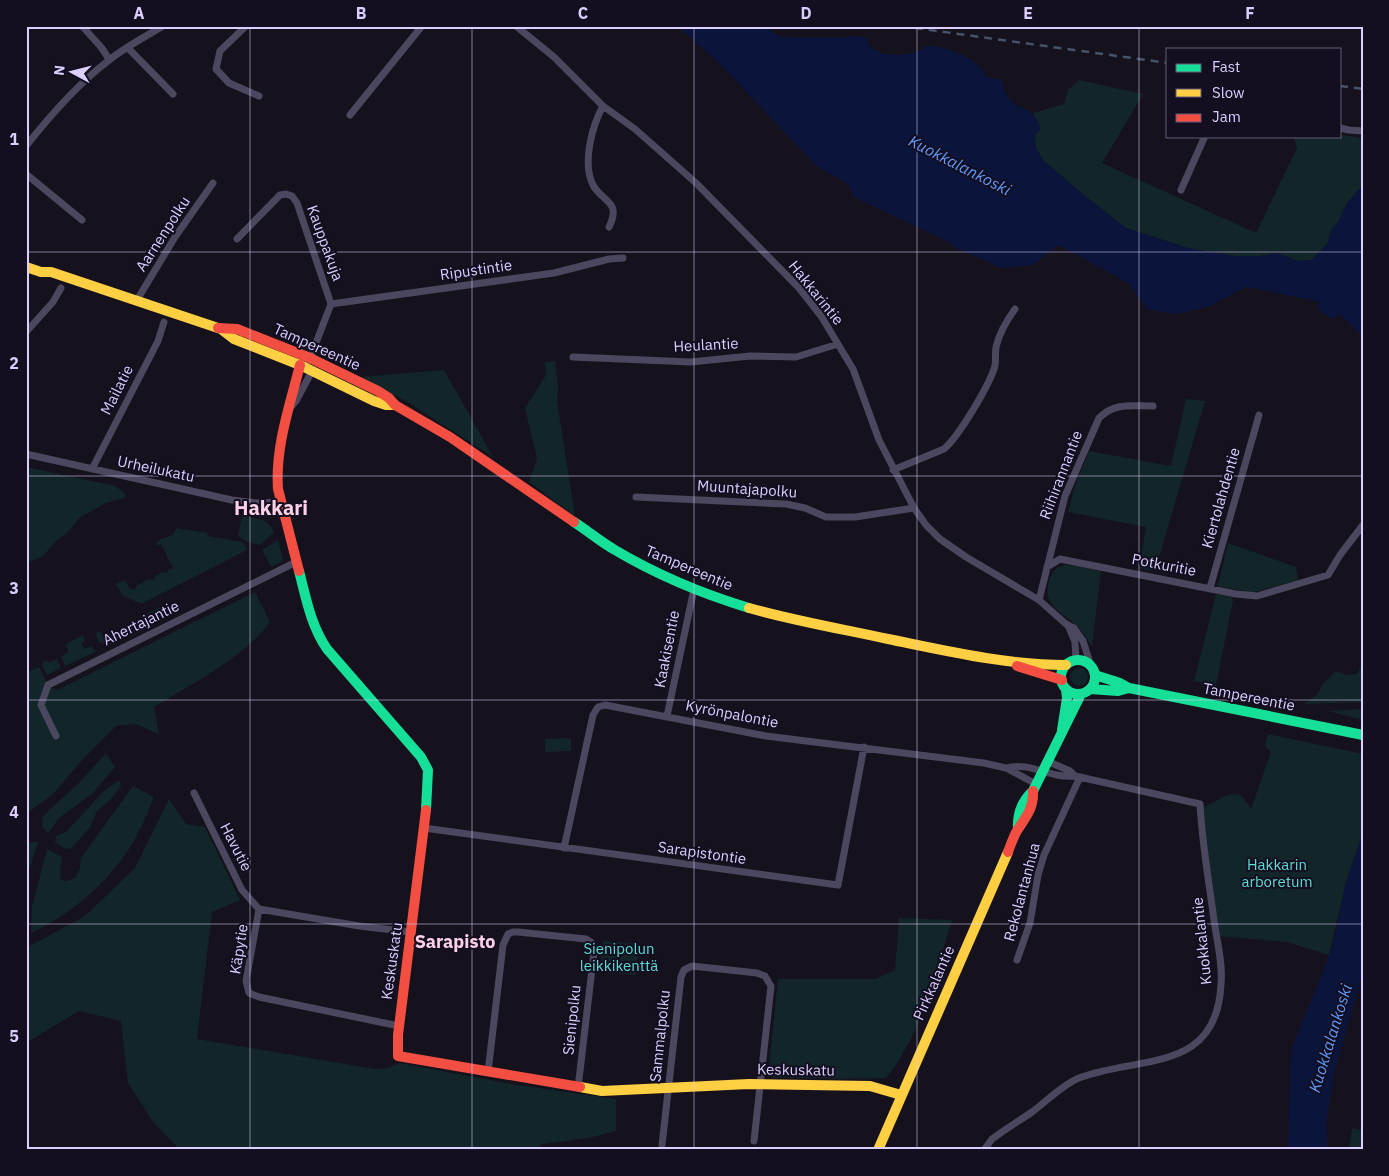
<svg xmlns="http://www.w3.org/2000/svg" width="1389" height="1176" viewBox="0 0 1389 1176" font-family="'IBM Plex Sans',sans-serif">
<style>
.green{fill:#122529}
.water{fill:#0b153b}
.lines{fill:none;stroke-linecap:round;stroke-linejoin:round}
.street{stroke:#4b475e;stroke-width:7}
.fast{stroke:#16e098;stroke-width:10}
.slow{stroke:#ffcf43;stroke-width:10}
.jam{stroke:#f24e42;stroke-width:10}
.rail{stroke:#455368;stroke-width:2.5;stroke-dasharray:8 6;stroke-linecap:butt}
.grid{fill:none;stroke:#dccffe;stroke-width:1;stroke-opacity:0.55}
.labels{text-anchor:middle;stroke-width:4;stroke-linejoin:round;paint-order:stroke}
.street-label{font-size:15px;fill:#dccffe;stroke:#140e21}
.park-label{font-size:15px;fill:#5cddd2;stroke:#140e21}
.water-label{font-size:16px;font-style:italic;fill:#5f9afc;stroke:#140e21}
.quarter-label{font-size:18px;font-weight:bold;fill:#fed1e6;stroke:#140e21}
.district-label{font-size:20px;font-weight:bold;fill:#fed1e6;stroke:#140e21}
.neatline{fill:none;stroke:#dccffe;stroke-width:2}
.grid-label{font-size:16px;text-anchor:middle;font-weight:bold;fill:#dccffe}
</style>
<rect width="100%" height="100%" fill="#15121d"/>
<path class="green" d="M1079,80l64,14 -41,69 154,70 41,-85 -4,-12 47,-1 23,3v47l-16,18 -9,19 -7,8 -3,13 -17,17 -13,1 -21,-8 -17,3h-25l-47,-8 -62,-20 -41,-32 -41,-35 -8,-13 -3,-35 31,-9 4,-14z
M555,361l3,27 -1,13 18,115 -46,-34 8,-23 -12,-51 21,-33 -1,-13z
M444,370l49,87 -84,-54 -48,-26z
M1186,399l19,2 -50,170 -16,-3 7,-41 -78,-15 6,-23 15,-38 82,15z
M26,467l89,19 10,7v5l-17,4 -29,16 -10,13 -14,11 -12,14 -17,8z
M242,516c15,3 26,2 32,16l-14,13 -12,-3 -10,-6z
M176,528l32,5 -1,3 36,6 4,8 -106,54 -19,-9 -6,-11 9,-4 5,9 5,1 1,-4 13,-7 5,1 1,-4 8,-4 4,1 1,-3 5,-2 -12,-24 -4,2 -1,-2 5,-5 12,-4z
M278,540l5,21 -12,6 -9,-17z
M1228,543l68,24 2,13 -46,13 -34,-7z
M1065,565l14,1 22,6 -9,74c-5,-5 -8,-14 -14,-19 -14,-15 -37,-20 -29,-46 2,-9 7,-14 16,-16z
M255,592l15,30c-24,34 -80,63 -116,85l5,27 -24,-10 -19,2 -33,33 -30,35 -27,20v-149l4,6 9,-4 9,18 9,5z
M1216,594l16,3 1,3 -17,85 -22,-4z
M160,607l1,5 -4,10 -24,11 -2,-3 2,-5 12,-6 3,-6z
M121,630l5,1 2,4 -20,10 -9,-3 -4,-8 6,-3 2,6 3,1z
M83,635l2,6 -4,2 3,6 8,-3 3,6 -30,14 -4,-9 7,-5 -2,-8z
M57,659l4,9 -14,7 -5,-10 2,-5 6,2z
M1363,661v41l-59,2 14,-10 4,-9 14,-14 11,4 10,-1z
M1070 677a9 9 0 1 1 18 0a9 9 0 1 1-18 0Z
M1363,709v11l-35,-9z
M1268,734l95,20v78l-17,50 -17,73 -42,-13 -70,-6 -17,-128c11,-1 29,-20 41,-12 4,3 7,9 10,13l20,-57 -6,-6z
M571,738v13l-26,1v-13z
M106,753l9,14 -23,27 -33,24 -11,15 -5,-5 -1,-10 7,-8 29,-26z
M119,780l2,6 -10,13 -14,12 -7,16 -19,22 -7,-1 -9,-6 1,-6 10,-4 36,-39z
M133,786l21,11c-7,18 -15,36 -25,52 -24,36 -59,66 -98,84l1,-26 15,-58 15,8 -2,12 1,11 6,1 8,-3 5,-10 1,-10z
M169,799l17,25 19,3 35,73 -28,12 -15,127 178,30 13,-1 11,-5 112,21 105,15v32l-27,7 -47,6 -5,6h-357l-27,-28 -25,-39 -7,-62 -42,-10 -53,32v-95l59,-32 50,-48z
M26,842h12l-12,39z
M899,918l53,2c-17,53 -30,114 -66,158l-49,1 -69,-2 10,-98h98l19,-9z
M603,941l36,3 -3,31 -36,-3z
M1352,1128l11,2v20h-35h21z"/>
<path class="water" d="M677,26h90l2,4 12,7 64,1c9,-3 14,-2 22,0 2,22 47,20 59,8 19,-1 54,13 61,31l15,3c1,5 2,11 5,16 10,16 25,7 34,33l-6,6 1,13 8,13 41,35 41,32 62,20 47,8h25l17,-3 21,8 13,-1 17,-17 3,-13 7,-8 9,-19 16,-18v152l-23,-23 -9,5 -12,-9 -1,-9 -72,-14 -35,19 -34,8 -29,-4 -20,-27 -70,-38 -25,20 -32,3 -49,-22 -3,-4 -95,-45 -6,-13 -32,-18 -95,-101z
M1363,832v140l-29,102 -8,50 2,26h-40l3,-100 35,-86 7,-21 13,-61z"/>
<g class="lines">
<path class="street" d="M82,26l19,21 8,12
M246,26l-26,25 -4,18 13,14 30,13
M516,26l38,31 49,49 32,23 61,54 103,105 22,28 32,53 26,71 35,68 12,17 14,14 26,18 73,43 28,25 7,3 9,13 8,25
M128,48l45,46
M603,106c-11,20 -21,57 -10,79 9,17 29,16 16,42
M350,115l72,-89
M1340,128l9,2 14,1
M26,146c23,-29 53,-63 82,-85 17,-14 37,-24 55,-35
M26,174l56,46
M1181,190l24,-54
M237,239l43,-44 6,-1 6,2 5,7 34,101 -22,57
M137,300l38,-63 38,-54
M331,304l223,-31 55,-14 14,-1
M26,332l27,-30 8,-14
M573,357l118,5 59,-6 46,1 42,-13
M290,408l6,-7 16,-30
M26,454l206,46 24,3 25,-1
M92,469l66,-128 6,-19
M893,470l51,-21c15,-13 45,-63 51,-83 1,-6 0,-13 1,-19 3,-13 11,-27 19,-38
M636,497l150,7 19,4 21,9h29l59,-9
M1047,567l13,-8 176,35 21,2 71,-21 12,-20 23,-30
M1210,588l49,-173
M1039,600l26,-104 34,-78c16,-16 33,-12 54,-12
M1068,625l7,17 1,18
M667,716l27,-127
M56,736l-15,-31 7,-20 248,-123
M1047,761l23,10 5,5
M194,793l48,97 17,19
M424,828l414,57 26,-138
M564,848l29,-133 5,-8 7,-2 161,31 218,27 22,5 30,16
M1017,960l13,-37 8,-48 6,-20 36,-78
M399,1026l-140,-29 -10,-4 -3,-12 13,-72 100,17 52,6
M488,1072l15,-127 5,-11 5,-2h5l68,7 6,4 2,9 -16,136
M662,1145l19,-168 3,-7 8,-4 65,7 8,3 6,10 -17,155
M984,1150l8,-11c13,-10 27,-18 40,-27 15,-11 30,-27 47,-34 60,-23 138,-4 142,-94 2,-21 -4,-42 -7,-64 -5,-38 -12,-77 -14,-116l-125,-28c-25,3 -45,-15 -69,-8"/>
<path class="fast" d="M574,522c14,9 27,20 41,28 42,25 88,44 134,58
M299,571c7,27 12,55 28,78l94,108 7,13 -2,40
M1061 677a17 17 0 1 1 34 0a17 17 0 1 1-34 0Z
M1095,675l25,8 9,5 234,47
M1090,689l28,2 11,-3
M1062,730l5,-32 -1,-9
M1018,829c-1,-15 4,-28 15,-38l48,-97"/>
<path class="slow" d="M26,267l15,5h10l167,56
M221,329l13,10 66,26 74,36 12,4h9
M749,608c46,13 93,21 139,31 59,12 118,26 178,26
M580,1087l22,4 147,-7 121,2 31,9
M878,1150l130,-298"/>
<path class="jam" d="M218,328l19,1 73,29 68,33 11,7 6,7 55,32 124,85
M299,571l-21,-82c-3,-42 12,-84 22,-124
M1017,666l45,14
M426,810l-28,225v21l182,31
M1008,852c3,-8 6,-17 10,-23 9,-13 16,-22 15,-38"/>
<path class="rail" d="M901,26l267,37
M1340,86l23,3"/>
</g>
<path class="grid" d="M250,26v1124M472,26v1124M694,26v1124M917,26v1124M1139,26v1124M26,252h1337M26,476h1337M26,700h1337M26,924h1337"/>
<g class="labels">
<g class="street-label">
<text transform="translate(163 234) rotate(-57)" y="5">Aarnenpolku</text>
<text transform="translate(325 243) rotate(70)" y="5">Kauppakuja</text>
<text transform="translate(476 270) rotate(-8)" y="5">Ripustintie</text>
<text transform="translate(816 293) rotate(51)" y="5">Hakkarintie</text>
<text transform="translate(706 345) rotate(-3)" y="5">Heulantie</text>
<text transform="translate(317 347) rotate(24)" y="5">Tampereentie</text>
<text transform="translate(117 390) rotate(-63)" y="5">Mailatie</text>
<text transform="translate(156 469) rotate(12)" y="5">Urheilukatu</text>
<text transform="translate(1061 475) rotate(-69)" y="5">Riihirannantie</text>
<text transform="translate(747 489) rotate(4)" y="5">Muuntajapolku</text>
<text transform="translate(1221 498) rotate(-74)" y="5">Kiertolahdentie</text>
<text transform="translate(1164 565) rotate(11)" y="5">Potkuritie</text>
<text transform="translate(689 568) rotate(23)" y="5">Tampereentie</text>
<text transform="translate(141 623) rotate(-26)" y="5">Ahertajantie</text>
<text transform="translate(667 649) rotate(-79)" y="5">Kaakisentie</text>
<text transform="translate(1249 697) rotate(11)" y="5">Tampereentie</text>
<text transform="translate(732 714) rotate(11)" y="5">Kyrönpalontie</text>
<text transform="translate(236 847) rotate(63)" y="5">Havutie</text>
<text transform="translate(702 853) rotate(8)" y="5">Sarapistontie</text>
<text transform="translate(1022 892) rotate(-75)" y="5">Rekolantanhua</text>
<text transform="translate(1202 941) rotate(-96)" y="5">Kuokkalantie</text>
<text transform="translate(239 949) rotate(-81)" y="5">Käpytie</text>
<text transform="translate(392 961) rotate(-82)" y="5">Keskuskatu</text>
<text transform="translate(934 983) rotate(-66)" y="5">Pirkkalantie</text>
<text transform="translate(572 1020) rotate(-84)" y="5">Sienipolku</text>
<text transform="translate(660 1036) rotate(-84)" y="5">Sammalpolku</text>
<text transform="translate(796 1070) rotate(1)" y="5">Keskuskatu</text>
</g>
<g class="park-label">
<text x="1277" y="870">Hakkarin<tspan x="1277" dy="17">arboretum</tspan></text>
<text x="619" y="954">Sienipolun<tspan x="619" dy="17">leikkikenttä</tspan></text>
</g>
<g class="water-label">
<text transform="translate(960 165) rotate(27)" y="6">Kuokkalankoski</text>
<text transform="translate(1330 1038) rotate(-73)" y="6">Kuokkalankoski</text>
</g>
<g class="quarter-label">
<text x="455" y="948">Sarapisto</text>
</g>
<g class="district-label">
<text x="271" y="515">Hakkari</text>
</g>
</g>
<rect width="1389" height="1176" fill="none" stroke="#140e21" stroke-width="55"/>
<rect x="1166" y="48" width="175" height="90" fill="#140e21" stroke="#645b79"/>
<rect x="1176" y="64" width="25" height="8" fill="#16e098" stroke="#645b79"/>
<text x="1212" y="72" font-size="15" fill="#dccffe">Fast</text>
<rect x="1176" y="89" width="25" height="8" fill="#ffcf43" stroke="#645b79"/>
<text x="1212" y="98" font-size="15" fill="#dccffe">Slow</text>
<rect x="1176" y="114" width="25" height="8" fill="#f24e42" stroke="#645b79"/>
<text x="1212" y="122" font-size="15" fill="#dccffe">Jam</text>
<g transform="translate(72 72) rotate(277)" stroke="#140e21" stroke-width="4" paint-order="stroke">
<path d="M0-4L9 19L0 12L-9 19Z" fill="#dccffe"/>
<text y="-8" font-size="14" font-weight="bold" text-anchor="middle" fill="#dccffe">N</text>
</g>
<rect x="28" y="28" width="1334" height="1120" class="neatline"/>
<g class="grid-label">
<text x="139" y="19">A</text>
<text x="361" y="19">B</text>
<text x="583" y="19">C</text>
<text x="806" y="19">D</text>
<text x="1028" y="19">E</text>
<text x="1250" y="19">F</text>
<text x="14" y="145">1</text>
<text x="14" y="369">2</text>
<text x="14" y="594">3</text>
<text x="14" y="818">4</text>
<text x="14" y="1042">5</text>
</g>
</svg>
